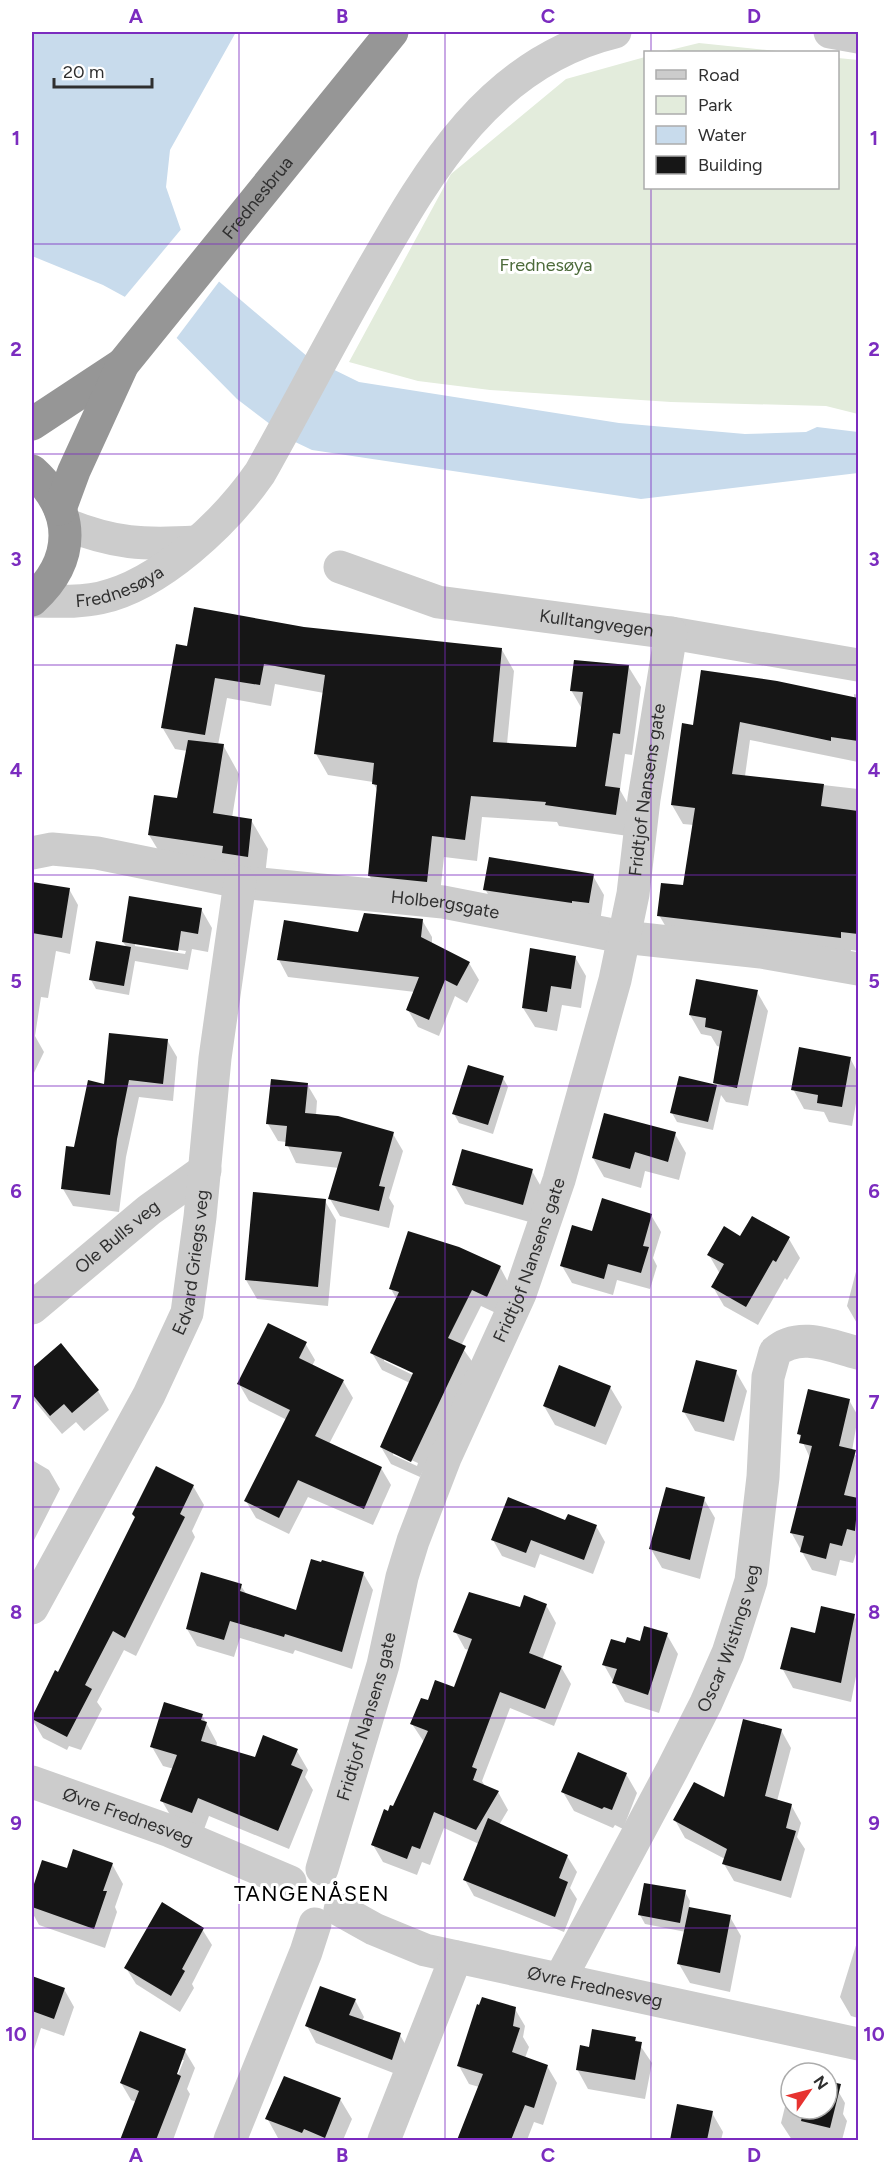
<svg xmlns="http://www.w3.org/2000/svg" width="890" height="2172" viewBox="0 0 890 2172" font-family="Figtree,sans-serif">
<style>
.green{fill:#e3ecdc}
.water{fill:#c8dbec}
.pier{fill:#fff}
.shadow{fill:#0003;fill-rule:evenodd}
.building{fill:#161616}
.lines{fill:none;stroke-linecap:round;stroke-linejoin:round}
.minor{stroke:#ccc;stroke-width:33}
.highway{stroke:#969696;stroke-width:33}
.grid{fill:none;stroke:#7b2cbf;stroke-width:1.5;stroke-opacity:0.55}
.labels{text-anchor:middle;stroke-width:6;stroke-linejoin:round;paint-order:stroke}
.street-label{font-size:18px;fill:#2f2f2f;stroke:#fff}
.park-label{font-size:18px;fill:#4d6b3b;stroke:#fff}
.quarter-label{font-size:21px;letter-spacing:1.5px;fill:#000;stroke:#fff}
.neatline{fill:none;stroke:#7b2cbf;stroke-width:2}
.grid-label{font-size:20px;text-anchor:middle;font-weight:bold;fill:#7b2cbf}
</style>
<rect width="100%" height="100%" fill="#fff"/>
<path class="green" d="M699,43l88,9h-125z
M645,57l1,131h192v-130l20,2v354l-32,-8 -155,-4 -181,-12 -72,-9 -69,-19 102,-188 115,-95z"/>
<path class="water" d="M32,32h204l-66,118 -4,37 17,49 26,37 99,84 51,25 260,41 126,11 61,-2 11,-5 41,5v41l-217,26 -329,-49 -21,-10 -54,-41 -88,-89 -46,-25 -71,-29z"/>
<path class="pier" d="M183,227l29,44 9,8 -46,61 -28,-27 -24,-14z"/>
<path class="shadow" d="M303,629l199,21 12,21 -7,73 70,5 5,-40 -11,-19 57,-24 13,21 -9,68 -7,-1 -5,36 12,21 -4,25 -69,-10 -2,-4 -75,-5 -5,44 -33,-4 -5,46 -58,-6 -12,-22 9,-83 -5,-10 -45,-7 -12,-21 8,-61 -49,-9 -4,22 -44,-8 -9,47h5l16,29 -7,44 19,2 17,29 -4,36 -98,-22 -17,-28 29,-35 9,-49 -12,-2 -13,-22 26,-79z
M854,694l4,1v67l-108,-22 -5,36 113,13v162l-7,-1 -1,6 -180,-22 -11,-19 25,-28 10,-62 -11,-1 -11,-19 22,-79 160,-28z
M593,876l11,19 -4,27 -104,-14 -11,-19z
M32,884l37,5 9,16 -8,49 -14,-3 -8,47 -7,-1 -6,39 9,16 -12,25z
M201,909l11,19 -4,24 -16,-3 -4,21 -53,-9 -6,34 -33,-6 -5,-9 36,-32 -4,-6zM135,943l51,8 -1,3 -50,-8z
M422,920l10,17v7l37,19 10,17 -12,23 -12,-7 -16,40 -21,-9 -10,-17 7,-18 -127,-15 -9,-17 80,-26 2,-13z
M531,950l44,7 11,19 -5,32 -19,-3 -5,26 -22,-4 -12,-19z
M757,992l11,19 -20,95 -22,-4 -5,-7 -8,35 -36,-8 -5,-9 44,-27 -2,-3 7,-36 -4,-1 -6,-10 -10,-2 -11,-19z
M167,1040l10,17 -4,44 -34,-4 -13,60 -7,55 -46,-6 -10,-17 13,-40 29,-64z
M850,1058l8,15v19l-6,34 -23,-4 -5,-10 -20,-3 -11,-20z
M503,1078l5,9 -15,47 -34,-11 -5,-9z
M307,1084l10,17 -1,14 77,19 10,17 -14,47 5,8 -5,22 -49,-12 -10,-17 9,-31 -43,-5 -10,-21 -8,-1 -10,-17z
M675,1134l11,19 -7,27 -34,-9 -4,17 -37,-11 -11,-19z
M532,1171l11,19 -10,33 -68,-19 -11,-19z
M325,1201l11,19 -8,86 -71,-7 -11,-19z
M651,1215l10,17 -8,26 4,8 -7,23 -33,-9 -4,15 -41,-12 -10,-17 31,-33z
M741,1238l48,1 11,19 -13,22 -2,-2 -27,47 -34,-19 -11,-19 7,-13 -11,-19z
M858,1264v61l-11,-19z
M500,1267l9,17 -13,29 -15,-7 -20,40 13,18 -54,113 -29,-13 -10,-17 29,-64 -28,-13 -10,-17 25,-53 -6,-11zM384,1358l36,17 -1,3 -35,-17zM393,1452l25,11 -1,3 -24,-11z
M305,1343l10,17 -3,6 31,15 10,17 -24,46 52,24 10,17 -18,40 -65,-28 -19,37 -33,-16 -10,-17 41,-81 -38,-19 -10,-17z
M60,1345l38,46 11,19 -25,21 -8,-9 -14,12 -30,-36v-28z
M560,1367l50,20 12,20 -16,38 -51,-20 -11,-19z
M736,1372l11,19 -13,50 -39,-10 -11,-19z
M849,1400l9,16 -6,35 6,7 -2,45 2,2v42l-5,16 -13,-3 -4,16 -24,-6 -21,-38 19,-74 -11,-24z
M32,1460l17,10 11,19 -28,55z
M193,1486l11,19 -12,26 3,6 -59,119 -12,-6 -27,52 5,7 -21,41 -12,-4 -2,4 -24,-12 -11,-19 27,-45z
M704,1499l11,19 -15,61 -38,-11 -11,-19z
M566,1522l30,4 9,16 -12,32 -53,-20 -5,14 -33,-12 -9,-16z
M363,1573l10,17 -21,79 -57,-19 -2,4 -53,-16 -6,19 -37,-11 -10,-17 54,-43 6,9 50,17z
M546,1605l10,18 -14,37 19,7 10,17 -17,42 -44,-18 -28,73 4,7 12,4 10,18 -9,15 68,31 10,16 -7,16 7,11 -13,33 -90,-36 -9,-16 14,-36 -35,-16 -14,37 -8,-3 -5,13 -34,-13 -10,-17 16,-32 5,-5 30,-66 -12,-18 17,-22 26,-13 14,-39 -4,-1 -10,-18 66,-22z
M854,1615l4,9v42l-7,36 -58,-14 -11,-20 34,-34z
M667,1635l11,19 -19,59 -34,-11 -21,-37 22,-20z
M202,1715l15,28 -1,4 40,12 41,-8 11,19 -3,7 8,13 -24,59 -80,-33 -6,16 -30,-12 -11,-19 12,-32 -11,-3 -11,-19z
M781,1730l10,18 -14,53 14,4 10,18 -4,14 8,12 -14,49 -57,-17 -10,-17 1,-5 -40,-21 -10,-18 50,-20z
M626,1774l11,19 -14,36 -8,-4 -2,3 -39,-17 -11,-19z
M43,1862l24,8 45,-6 11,20 -8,23 2,5 -12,36 -66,-23 -7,-13v-17z
M685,1892l5,9 -1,7 41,9 11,19 -11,56 -40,-9 -11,-19 7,-32 -41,-8 -5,-9z
M202,1929l10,16 -20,39 2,4 -14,24 -44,-28 -10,-16z
M857,1942l1,1v75l-7,-2 -11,-19z
M32,1978l32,11 10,18 -10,29 -23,-8 -9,28z
M355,2000l9,17 -2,4 38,14 9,16 -8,25 -85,-33 -9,-17z
M515,2009l10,17 -2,11 6,10 -4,11 22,8 10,17 -14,42 -9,-3 -7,18h-68l20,-53 -10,-3 -10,-18z
M635,2038l17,25 -7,36 -57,-10 -11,-20 13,-20z
M185,2051l10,17 -8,21 3,5 -17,46h-51l14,-38 -5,-2 -10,-17zM181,2060h3l-9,22 -2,-1z
M791,2082v27h36v-27l7,2 11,19 -2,11 4,7 -5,19h-50l-11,-17z
M340,2099l12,20 -9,21h-58l-7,-2 -11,-20z
M678,2105l34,8 11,19 -2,8h-50z"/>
<path class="building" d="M194,607l110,20 198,21 -9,94 83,5 7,-55 -13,-1 4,-31 55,5 -9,69 -7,-1 -8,53 15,2 -4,27 -71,-10 1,-3 -75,-6 -6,44 -33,-4 -5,46 -59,-6 9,-91 -5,-1 2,-21 -60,-9 11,-79 -61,-11 -4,21 -45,-7 -10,57 -44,-7 15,-84 11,2z
M701,670l76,11 81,17v43l-27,-4v4l-91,-19 -8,52 92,10 -3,22 37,5v123l-17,-2v6l-184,-22 4,-33 22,2 12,-77 -24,-3 11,-82 11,2z
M188,740l36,4 -11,69 39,6 -4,38 -26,-4 1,-7 -75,-11 6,-40 23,3z
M489,857l105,17 -5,29 -17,-2v2l-89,-13z
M32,882l38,6 -8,50 -30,-5z
M129,896l73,12 -4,26 -17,-3 -3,20 -56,-9z
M364,913l59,6 -2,18 49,25 -13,24 -12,-6 -16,40 -23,-10 13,-33 -142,-17 7,-40 74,12z
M96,941l35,6 -7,39 -35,-6z
M530,948l46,8 -5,33 -20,-3 -4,26 -25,-4z
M696,979l62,11 -21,98 -24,-5 9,-52 -17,-4 1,-9 -17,-3z
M109,1033l59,6 -5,45 -34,-4 -12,59 -7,56 -49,-6 5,-43 8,1 14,-67 16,4z
M799,1047l52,10 -9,50 -25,-4 1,-8 -27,-5z
M468,1065l36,11 -16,49 -36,-11z
M679,1076l38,9 -9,37 -38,-9z
M271,1079l37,4 -3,30 33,3 56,16 -15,54 6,1 -6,24 -51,-12 14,-47 -57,-6 2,-20 -21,-2z
M604,1113l72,19 -8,30 -33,-10 -5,17 -38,-11z
M462,1149l71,20 -10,36 -71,-20z
M253,1192l73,7 -8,88 -73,-7z
M602,1198l50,16 -9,32 6,1 -8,26 -33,-9 -4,15 -44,-13 12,-41 20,6z
M752,1216l38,21 -14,25 -3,-2 -27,47 -35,-20 13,-23 -17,-9 17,-29 16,10z
M408,1231l51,16 42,19 -14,31 -15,-7 -24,48 18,8 -55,116 -31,-15 33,-74 -43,-20 29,-61 -10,-3z
M268,1323l39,19 -8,16 45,22 -29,56 67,31 -18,42 -66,-29 -19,38 -35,-17 46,-91 -53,-26z
M61,1343l38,47 -27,23 -8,-9 -14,12 -18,-22v-26z
M696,1360l41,10 -13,52 -42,-10z
M559,1365l52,21 -16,41 -52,-21z
M808,1389l42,10 -11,47 17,4 -12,45 14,3 -3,33 -8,-2 -5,17 -12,-3 -4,16 -26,-7 4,-16 -14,-3 22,-87 -13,-3 2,-8 -4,-1z
M156,1466l38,19 -14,29 5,3 -60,121 -12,-7 -28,54 7,4 -25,48 -35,-18v-2l23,-47 3,2 77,-155 -3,-3z
M666,1487l39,10 -15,63 -41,-11z
M508,1497l57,23 3,-6 29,11 -13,35 -53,-20 -5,13 -35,-13z
M311,1559l10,3 1,-2 42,12 -22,80 -57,-18 -1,3 -54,-16 -6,19 -38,-11 15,-57 41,12 -2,7 56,19z
M469,1592l51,15 4,-12 23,9 -18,49 33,13 -17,43 -45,-17 -28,75 5,2 -4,11 26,11 -23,39 -42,-18 -14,37 -8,-3 -5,13 -36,-14 13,-36 4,2 2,-6 3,1 35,-75 -18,-7 11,-26 7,2 7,-20 19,7 18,-48 -19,-7z
M821,1606l34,8 -14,69 -61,-14 11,-42 24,6z
M644,1626l24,7 -20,62 -36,-12 5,-14 -15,-4 9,-26 14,4 2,-6 13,4z
M164,1702l39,12 -2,6 6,2 -6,19 54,16 8,-22 35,14 -7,16 12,5 -25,61 -80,-33 -6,15 -32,-12 17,-46 -27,-8z
M743,1719l39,10 -17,67 27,8 -6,24 10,3 -15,50 -59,-17 5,-15 -54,-29 21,-38 30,15z
M578,1752l49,21 -15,37 -8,-3 -2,2 -41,-17z
M488,1818l80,37 -9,23 9,4 -13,35 -92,-37z
M73,1849l40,14 -10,28h4l-13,38 -62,-22v-17l10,-30 25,8z
M644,1883l42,7 -6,33 -42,-8z
M162,1902l42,26 -22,41 3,2 -14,25 -47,-28z
M689,1907l42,8 -11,58 -43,-9z
M32,1976l33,12 -11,31 -22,-8z
M320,1986l36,13 -7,16 52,18 -9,27 -87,-34z
M482,1997l34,10 -3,19 7,2 -8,24 36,13 -14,43 -9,-3 -14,35h-54l26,-66 -26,-8 20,-62 2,1z
M592,2029l44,8 -1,4 7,1 -7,38 -59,-10 4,-25 9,2z
M140,2031l46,18 -9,25 4,2 -25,64h-36l19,-49 -19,-8z
M284,2076l57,22 -16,40 -21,-9 -2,4 -37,-14z
M827,2081l14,3 -11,44 -29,-7 3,-12h23z
M677,2104l36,7 -6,29h-37z"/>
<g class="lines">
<g class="minor">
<path d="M830,32l28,5"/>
<path d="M65,524c50,20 78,21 131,18"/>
<path id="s1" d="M340,567l98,35 233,31 187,32"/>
<path id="s2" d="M32,601c23,0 45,2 68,-3 60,-13 126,-76 160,-125 37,-66 72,-134 110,-200 59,-103 120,-211 245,-241"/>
<path id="s3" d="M32,853l20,-4 45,4 143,29 203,20 180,35 138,15 97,17"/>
<path id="s4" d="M32,1308l117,-98 56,-40"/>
<path id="s5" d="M32,1608l117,-213 38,-82 13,-96 15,-159 25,-176"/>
<path id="s6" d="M32,1782l138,49 120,51"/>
<path id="s7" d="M322,1869l61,-204 19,-88 11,-36 32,-83 75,-164 39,-114 56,-200 18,-86 11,-95 27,-166"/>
<path id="s8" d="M340,1910l34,19 51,21 433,94"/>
<path id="s9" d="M560,1979l112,-209 34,-67 22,-50 23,-72 12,-104 5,-100 7,-25c24,-21 56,-6 83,1"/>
<path d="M230,2140l76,-188 9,-28"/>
<path d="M384,2140l72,-183"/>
</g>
<g class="highway">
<path d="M32,424l91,-60"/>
<path d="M32,471c44,40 44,89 0,129"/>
<path id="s10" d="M60,509l14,-38 49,-107 269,-332"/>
</g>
</g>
<path class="grid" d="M239,32v2108M445,32v2108M651,32v20M651,188v1952M32,244h826M32,454h826M32,665h826M32,875h826M32,1086h826M32,1297h826M32,1507h826M32,1718h826M32,1928h826"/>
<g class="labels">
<g class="street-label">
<text dy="6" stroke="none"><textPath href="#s10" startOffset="372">Frednesbrua</textPath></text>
<text dy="6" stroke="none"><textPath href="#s2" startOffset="90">Frednesøya</textPath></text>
<text dy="6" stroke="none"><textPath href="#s1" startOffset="264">Kulltangvegen</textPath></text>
<text dy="6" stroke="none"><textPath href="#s7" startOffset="1131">Fridtjof Nansens gate</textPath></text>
<text dy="6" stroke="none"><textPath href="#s3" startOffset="418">Holbergsgate</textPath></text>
<text dy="6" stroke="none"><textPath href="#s4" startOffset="111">Ole Bulls veg</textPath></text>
<text dy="6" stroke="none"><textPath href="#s7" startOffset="645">Fridtjof Nansens gate</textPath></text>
<text dy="6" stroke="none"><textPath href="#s5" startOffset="384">Edvard Griegs veg</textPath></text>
<text dy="6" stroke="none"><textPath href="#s9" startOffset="381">Oscar Wistings veg</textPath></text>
<text dy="6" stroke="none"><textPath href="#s7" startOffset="159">Fridtjof Nansens gate</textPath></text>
<text dy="6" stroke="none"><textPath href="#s6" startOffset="102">Øvre Frednesveg</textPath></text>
<text dy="6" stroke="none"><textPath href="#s8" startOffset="268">Øvre Frednesveg</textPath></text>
</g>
<g class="park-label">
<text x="546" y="271">Frednesøya</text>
</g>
<g class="quarter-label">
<text x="312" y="1901">TANGENÅSEN</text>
</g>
</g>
<rect width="890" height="2172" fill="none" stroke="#ffffff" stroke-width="66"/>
<rect x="644" y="51" width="195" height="138" fill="#ffffff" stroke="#acacac" stroke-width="1.5"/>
<rect x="656" y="70" width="30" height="9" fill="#cccccc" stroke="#acacac" stroke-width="1.5"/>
<text x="698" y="81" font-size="18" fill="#2f2f2f">Road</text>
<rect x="656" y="96" width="30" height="18" fill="#e3ecdc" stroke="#acacac" stroke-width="1.5"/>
<text x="698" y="111" font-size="18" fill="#2f2f2f">Park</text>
<rect x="656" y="126" width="30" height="18" fill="#c8dbec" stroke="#acacac" stroke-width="1.5"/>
<text x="698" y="141" font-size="18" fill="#2f2f2f">Water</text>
<rect x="656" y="156" width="30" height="18" fill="#161616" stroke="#acacac" stroke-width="1.5"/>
<text x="698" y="171" font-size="18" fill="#2f2f2f">Building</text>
<g transform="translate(809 2091) rotate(55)"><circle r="28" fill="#ffffff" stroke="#acacac" stroke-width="1.5"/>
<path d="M0-4.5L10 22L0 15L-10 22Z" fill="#e73330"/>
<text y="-9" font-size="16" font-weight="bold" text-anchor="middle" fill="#2f2f2f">N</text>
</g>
<path d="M54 78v9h98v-9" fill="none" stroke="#2f2f2f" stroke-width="3"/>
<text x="63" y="78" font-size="18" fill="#2f2f2f" stroke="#ffffff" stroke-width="4.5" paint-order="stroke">20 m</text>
<rect x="33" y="33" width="824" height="2106" class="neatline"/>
<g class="grid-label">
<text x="136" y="23">A</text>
<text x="342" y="23">B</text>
<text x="548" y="23">C</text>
<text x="754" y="23">D</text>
<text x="16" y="145">1</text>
<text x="874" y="145">1</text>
<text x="16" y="356">2</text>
<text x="874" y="356">2</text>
<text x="16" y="566">3</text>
<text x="874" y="566">3</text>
<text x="16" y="777">4</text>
<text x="874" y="777">4</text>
<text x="16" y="988">5</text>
<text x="874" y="988">5</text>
<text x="16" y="1198">6</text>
<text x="874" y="1198">6</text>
<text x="16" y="1409">7</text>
<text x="874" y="1409">7</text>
<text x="16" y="1619">8</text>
<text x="874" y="1619">8</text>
<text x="16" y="1830">9</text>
<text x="874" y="1830">9</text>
<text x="16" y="2041">10</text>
<text x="874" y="2041">10</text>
<text x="136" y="2162">A</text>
<text x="342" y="2162">B</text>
<text x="548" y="2162">C</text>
<text x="754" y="2162">D</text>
</g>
</svg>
